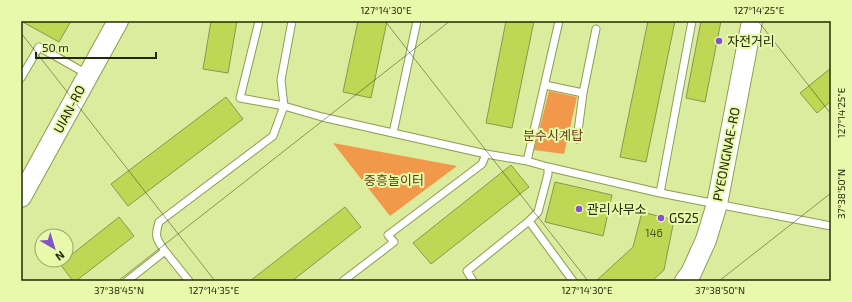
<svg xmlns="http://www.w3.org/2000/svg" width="852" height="302" viewBox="0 0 852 302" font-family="'Exo 2','Noto Sans KR',sans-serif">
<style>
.green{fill:#f2984b}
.building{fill:#bfd754;stroke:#89984d}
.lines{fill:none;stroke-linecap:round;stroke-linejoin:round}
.lane-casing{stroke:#8d9c52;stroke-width:9}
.secondary-casing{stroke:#8d9c52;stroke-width:22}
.lane{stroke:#fff;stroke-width:7}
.secondary{stroke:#fff;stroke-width:20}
.ticks{fill:none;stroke:#232809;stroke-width:1;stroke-opacity:0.45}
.poi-dot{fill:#8353cc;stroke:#e8f9ab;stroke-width:1.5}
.labels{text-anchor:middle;stroke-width:4;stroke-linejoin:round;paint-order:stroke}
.number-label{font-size:11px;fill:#4a541c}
.poi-label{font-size:13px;fill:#232809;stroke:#e8f9ab;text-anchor:start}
.street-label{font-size:13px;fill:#232809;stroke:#e8f9ab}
.park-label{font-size:13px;fill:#623a17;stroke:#e8f9ab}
.neatline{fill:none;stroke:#232809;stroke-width:1.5}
.ticks-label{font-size:10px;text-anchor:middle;fill:#232809}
</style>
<rect width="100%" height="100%" fill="#dbec9e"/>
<path class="green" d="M549,91l28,6 -13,57 -30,-4z
M333,143l124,23 -67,50z"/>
<path class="building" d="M21,21h50l-12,21z
M211,21h26l-9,52 -25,-4z
M358,21h29l-16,77 -28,-6z
M506,21h28l-22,107 -26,-5z
M648,21h27l-29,141 -26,-5z
M701,21h20l-16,81 -19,-4z
M831,68v33l-14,12 -17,-20z
M226,97l17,22 -115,87 -17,-22z
M511,165l18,22 -98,77 -18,-21z
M555,182l57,13 -9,41 -58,-14z
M345,207l16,20 -69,54h-42z
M642,212l32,8 -10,50 -12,11h-56l37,-34z
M119,217l15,19 -58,45h-3l-13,-17 6,-4v-1z"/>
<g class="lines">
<g class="lane-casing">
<path id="lane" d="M292,21l-11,59 3,26 38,11 164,37 41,7 21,6 112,26 171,33
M21,78l18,-31 48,27
M545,85l38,8
M393,133l24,-112
M577,139l6,-46 13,-64
M527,161l32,-140
M660,193l32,-172
M529,221l44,60
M165,251l24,30
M127,281l38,-30c-8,-11 -11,-14 -6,-29l114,-86 11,-30 -44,-8 19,-77
M343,281l51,-39 -6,-7 94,-71 4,-10
M473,281l-6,-10 62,-50 9,-9 10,-38v-7"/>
</g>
<g class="secondary-casing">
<path id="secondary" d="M21,197l97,-176
M685,281l6,-8 15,-33 11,-36 35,-183"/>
</g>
<use href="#lane" class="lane"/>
<use href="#secondary" class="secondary"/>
</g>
<path class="ticks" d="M385,21l203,260M758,21l73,93M21,33l194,248M118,281l332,-260M719,281l112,-88"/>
<g class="poi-dot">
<circle cx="719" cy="41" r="4"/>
<circle cx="579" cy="209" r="4"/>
<circle cx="661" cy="218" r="4"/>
</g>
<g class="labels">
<g class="number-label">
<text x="654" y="237">146</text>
</g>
<g class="poi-label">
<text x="727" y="46">자전거리</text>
<text x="587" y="214">관리사무소</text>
<text x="669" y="223">GS25</text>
</g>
<g class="street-label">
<text transform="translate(69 109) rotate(-62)" y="5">UIAN-RO</text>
<text transform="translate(726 154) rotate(-79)" y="5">PYEONGNAE-RO</text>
</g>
<g class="park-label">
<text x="553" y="140">분수시계탑</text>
<text x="394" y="185">중흥놀이터</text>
</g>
</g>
<rect width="852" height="302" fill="none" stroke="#e8f9ab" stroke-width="44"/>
<g transform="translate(54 248) rotate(142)"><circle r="19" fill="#e8f9ab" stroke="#99a56a"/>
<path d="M0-3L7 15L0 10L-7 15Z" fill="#8353cc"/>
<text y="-6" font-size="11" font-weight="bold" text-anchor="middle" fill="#232809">N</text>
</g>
<path d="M36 52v6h120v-6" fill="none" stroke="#232809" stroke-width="2"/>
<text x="42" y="52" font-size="12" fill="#232809" stroke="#e8f9ab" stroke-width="3" paint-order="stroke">50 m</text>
<rect x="22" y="22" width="808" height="258" class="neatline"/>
<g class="ticks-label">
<text x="386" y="14">127°14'30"E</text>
<text x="759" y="14">127°14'25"E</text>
<text transform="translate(841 113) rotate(-90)" y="4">127°14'25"E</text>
<text transform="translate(841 194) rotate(-90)" y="4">37°38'50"N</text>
<text x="119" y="294">37°38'45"N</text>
<text x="214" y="294">127°14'35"E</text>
<text x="587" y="294">127°14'30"E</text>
<text x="720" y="294">37°38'50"N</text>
</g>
</svg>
